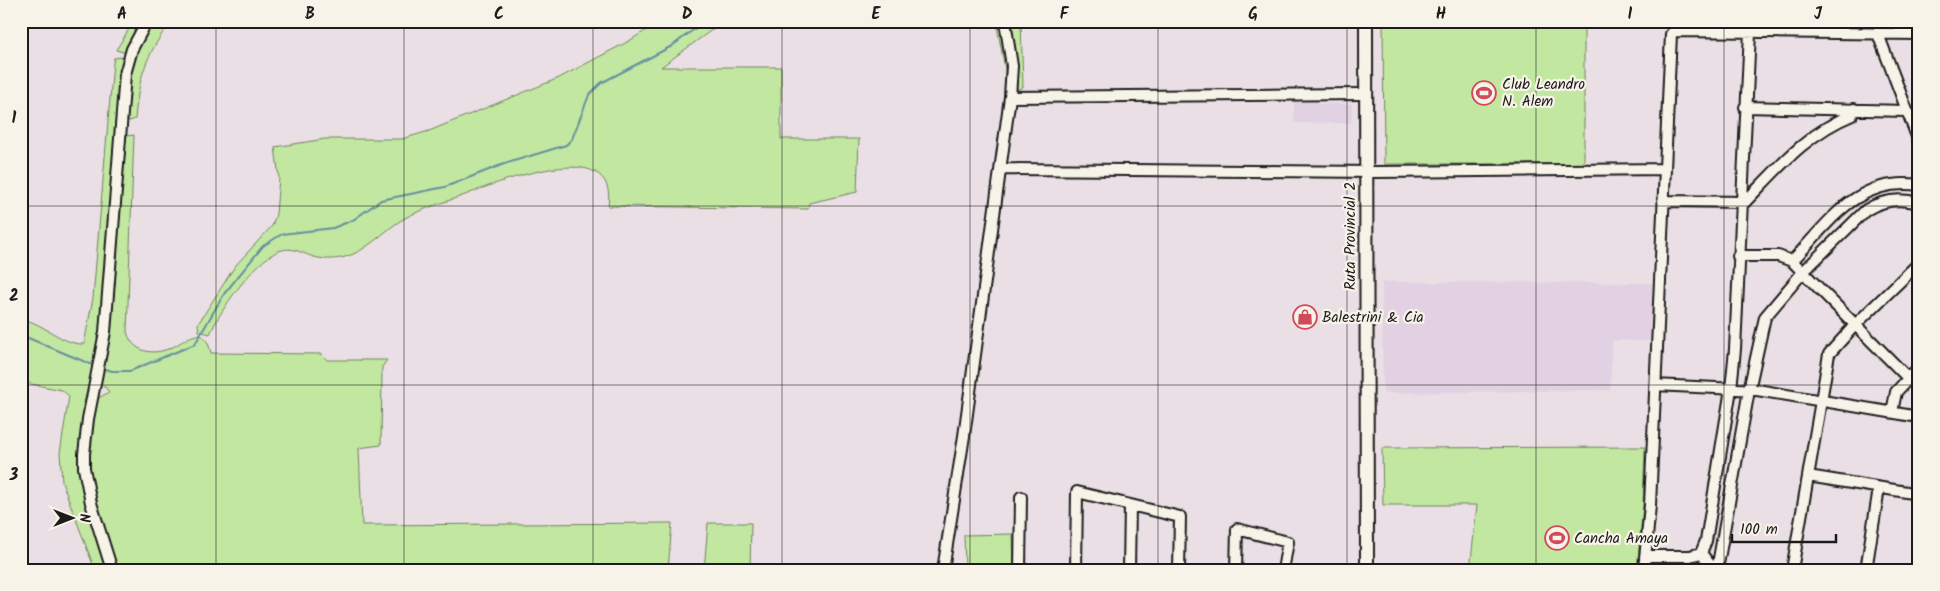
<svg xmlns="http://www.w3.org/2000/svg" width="1940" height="591" viewBox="0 0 1940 591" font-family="Kalam,sans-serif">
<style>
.built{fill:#e1d1e3}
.green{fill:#c2e7a1;stroke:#6f825e}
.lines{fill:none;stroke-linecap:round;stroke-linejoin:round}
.stream{stroke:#65909f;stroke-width:2}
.minor-casing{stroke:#1c1c1c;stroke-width:14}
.major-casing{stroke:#1c1c1c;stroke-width:16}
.minor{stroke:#f7f3e8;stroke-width:10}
.major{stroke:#f7f3e8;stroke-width:12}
.grid{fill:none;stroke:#1c1c1c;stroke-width:1;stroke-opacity:0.55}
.labels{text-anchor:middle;stroke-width:4.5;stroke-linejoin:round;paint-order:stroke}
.poi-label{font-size:15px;fill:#1c1c1c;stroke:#f7f3e8;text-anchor:start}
.street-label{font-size:15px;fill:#1c1c1c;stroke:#f7f3e8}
.neatline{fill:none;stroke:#1c1c1c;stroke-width:2}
.grid-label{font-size:16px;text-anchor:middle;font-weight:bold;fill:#1c1c1c}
</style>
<rect width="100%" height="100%" fill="#eadfe5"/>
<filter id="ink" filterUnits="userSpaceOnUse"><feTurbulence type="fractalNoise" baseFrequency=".02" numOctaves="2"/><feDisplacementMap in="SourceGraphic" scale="10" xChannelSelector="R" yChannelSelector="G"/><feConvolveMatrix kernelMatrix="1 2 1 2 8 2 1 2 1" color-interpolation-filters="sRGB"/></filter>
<g filter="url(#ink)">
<path class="built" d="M1294,99h24l1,5h33l-1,19h-57z
M1382,282l272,1 -3,58 -39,-1 -2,50 -227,3z"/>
<path class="green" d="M134,21h10l-17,32 -11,-3z
M152,21h19c-26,36 -32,55 -36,98l-5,2 -6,-3c4,-38 8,-64 28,-97z
M661,21h63l-63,46h120v72h78l-2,53 -48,11 -1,6 -200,-3c11,-73 -112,-23 -143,-11 -20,7 -41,13 -60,23 -20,11 -37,33 -60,39 -8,2 -18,3 -26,1 -15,-2 -24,-13 -40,-7 -24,9 -59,59 -69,83l-11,-3 -1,-7 37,-58 37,-40 4,-12 3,-36 -4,-31 50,-8h77l27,-8 130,-53 70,-37z
M996,21h7l5,28v48h-4l1,-28z
M1009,21h12l2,66 -4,2 -5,-1z
M1383,21h201v143h-200z
M1731,21h188v9l-188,-2z
M122,57l3,2 -22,262 -6,33 -4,8 12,1 4,-28h2l15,-199 8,-1 -7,197c7,24 32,24 51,12 16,-10 27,-17 33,9l110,1 6,6h60l-5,7 -1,78 -22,3 3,77 310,-2 -4,47h-424l-5,-2v2h-124c-10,-33 -24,-68 -26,-102 -2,-23 4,-46 8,-69l12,-7 -4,-5 -16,-2 -5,18 -3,50 26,117h-12l-33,-88 -2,-29 9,-57 -7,-6 -41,-8v-63c22,3 41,26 63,25l9,-46 20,-235 1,-5z
M1645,447l-2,58 -6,65h-167l7,-65h-94l-1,-57z
M708,523h43l-1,47h-46z
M1013,534l1,36h-49l-1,-35z"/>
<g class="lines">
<path class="stream" d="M21,335l74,31
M102,368l10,3h18l65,-27 29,-50 39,-48 19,-12 51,-6 20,-8 28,-20 64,-13 59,-23 62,-19 6,-6 17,-44 12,-12 71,-37 33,-25"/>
<g class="minor-casing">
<path id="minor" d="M1878,34l41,108
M1010,97l356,-3
M1745,107l161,4
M1002,169l374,3 289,-3
M1663,201l82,1c33,-34 62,-69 107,-87l2,-6
M1738,256h40l14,5 116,117
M1792,261c38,-39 65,-85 127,-76
M1655,385l102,5 162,27
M1892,412l4,-20 23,-25
M1808,476l111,18
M1701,553l5,-12 25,-152 4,-40 15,-317
M1645,556h45l11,-3 13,17
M112,570l-21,-67 -7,-35v-14l4,-35 17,-87 20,-258 7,-25 15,-28
M943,570l21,-134 46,-339 2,-31 -7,-45
M1020,570l1,-73
M1076,570l1,-78 103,25 -1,53
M1129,570l1,-65
M1236,570l1,-41 51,13 -5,28
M1644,570l6,-65 21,-471 3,-3 245,3
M1717,570l32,-180 16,-73 38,-45 63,-62c16,-10 35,-12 53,-7
M1792,570l37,-216 26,-29 64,-62
M1866,570l13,-82"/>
</g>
<g class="major-casing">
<path id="major" d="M1366,21l1,549"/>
</g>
<use href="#minor" class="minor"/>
<use href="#major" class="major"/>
</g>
</g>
<path class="grid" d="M216,21v549M404,21v549M593,21v549M782,21v549M970,21v549M1158,21v549M1347,21v549M1536,21v549M1724,21v549M21,206h1898M21,385h1898"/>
<defs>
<g id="stadium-ring" transform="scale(1.25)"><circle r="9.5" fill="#f7f3e8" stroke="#d1495b" stroke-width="1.5"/><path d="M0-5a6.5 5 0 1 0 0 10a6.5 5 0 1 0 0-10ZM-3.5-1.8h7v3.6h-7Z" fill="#d1495b"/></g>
<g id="shop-ring" transform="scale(1.25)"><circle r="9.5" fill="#f7f3e8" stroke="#d1495b" stroke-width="1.5"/><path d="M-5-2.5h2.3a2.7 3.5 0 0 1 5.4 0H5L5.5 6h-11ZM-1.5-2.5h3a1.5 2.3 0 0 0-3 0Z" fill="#d1495b"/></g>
</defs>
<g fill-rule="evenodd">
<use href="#stadium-ring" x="1484" y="93"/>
<use href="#shop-ring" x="1305" y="317"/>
<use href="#stadium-ring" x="1557" y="538"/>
</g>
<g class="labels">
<g class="poi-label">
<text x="1502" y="89">Club Leandro<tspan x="1502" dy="17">N. Alem</tspan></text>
<text x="1322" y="322">Balestrini &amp; Cia</text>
<text x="1574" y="543">Cancha Amaya</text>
</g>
<g class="street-label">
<text transform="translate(1350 236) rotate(-90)" y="5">Ruta Provincial 2</text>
</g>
</g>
<rect width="1940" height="591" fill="none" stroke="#f7f3e8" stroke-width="55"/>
<g transform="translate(72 518) rotate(90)" stroke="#f7f3e8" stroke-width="4" paint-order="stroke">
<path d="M0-4L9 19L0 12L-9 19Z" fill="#1c1c1c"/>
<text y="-8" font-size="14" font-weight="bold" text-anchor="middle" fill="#1c1c1c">N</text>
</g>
<path d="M1732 534v8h104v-8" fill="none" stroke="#1c1c1c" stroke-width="2.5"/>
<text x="1740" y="534" font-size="15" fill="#1c1c1c" stroke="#f7f3e8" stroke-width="4" paint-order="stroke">100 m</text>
<rect x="28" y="28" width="1884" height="536" class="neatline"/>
<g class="grid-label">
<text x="122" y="19">A</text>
<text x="310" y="19">B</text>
<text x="499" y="19">C</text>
<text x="687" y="19">D</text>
<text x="876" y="19">E</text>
<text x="1064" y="19">F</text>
<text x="1253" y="19">G</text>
<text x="1441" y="19">H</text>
<text x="1630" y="19">I</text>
<text x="1818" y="19">J</text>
<text x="14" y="123">1</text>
<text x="14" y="301">2</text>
<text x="14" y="480">3</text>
</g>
</svg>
